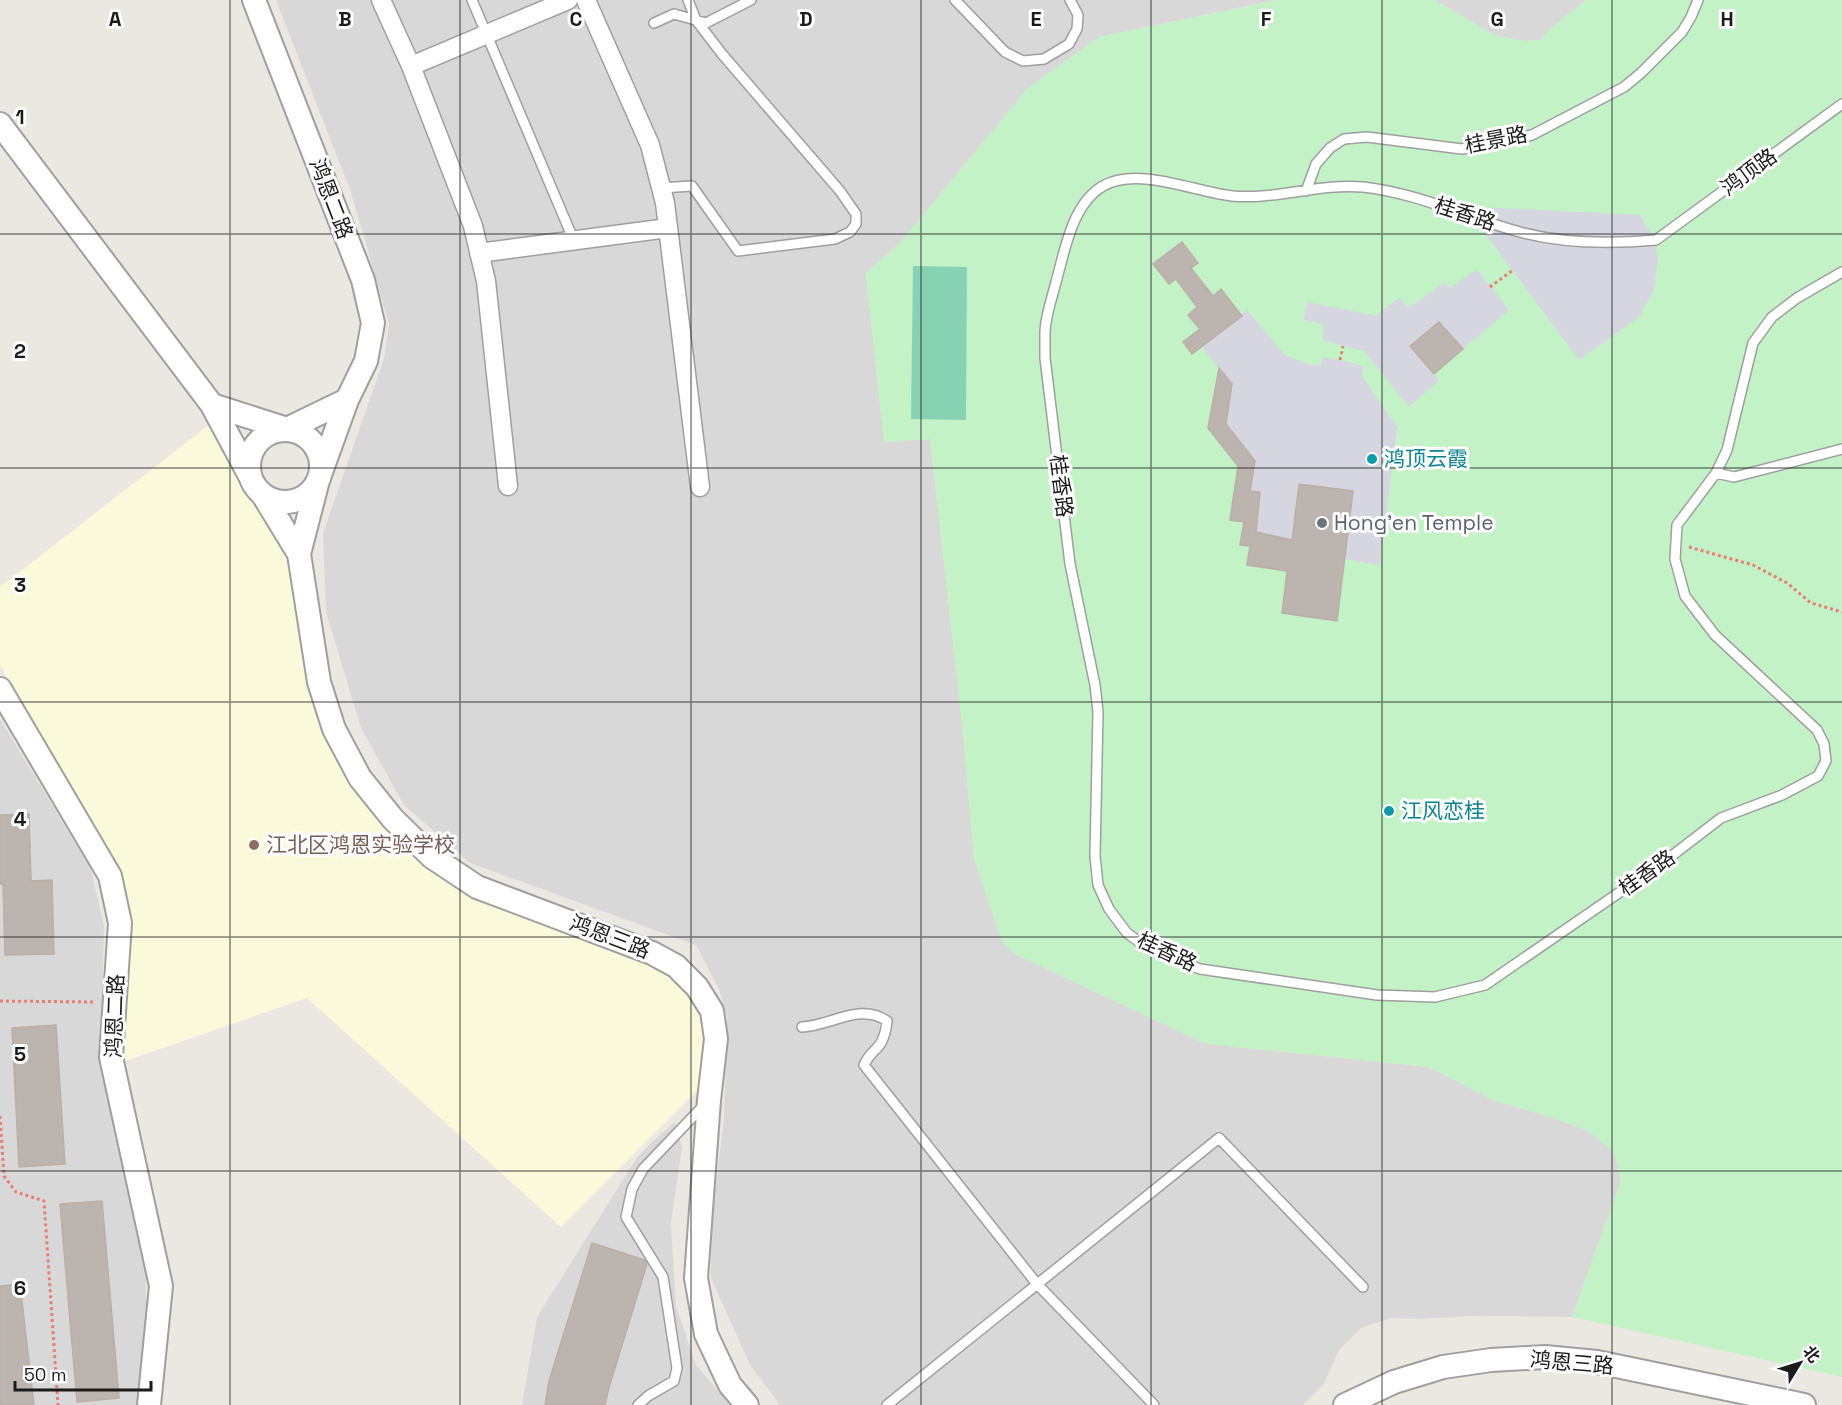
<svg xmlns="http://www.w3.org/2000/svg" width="1842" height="1405" viewBox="0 0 1842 1405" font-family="'Space Grotesk','Noto Sans SC',sans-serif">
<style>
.residential{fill:#d9d8d8}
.education{fill:#fafadb}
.park{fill:#c2f2c5}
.pitch{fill:#88d2b4}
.plaza{fill:#d6d6e1}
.building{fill:#bbb4af;stroke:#bbafa6;stroke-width:1.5}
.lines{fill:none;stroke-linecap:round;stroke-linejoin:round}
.service-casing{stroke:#9f9f9f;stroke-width:12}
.minor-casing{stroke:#9f9f9f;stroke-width:21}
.tertiary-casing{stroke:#9f9f9f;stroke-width:26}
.path{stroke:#e87f75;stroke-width:3;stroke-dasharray:3 3;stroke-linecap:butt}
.service{stroke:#fff;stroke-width:9}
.minor{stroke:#fff;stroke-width:18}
.tertiary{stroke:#fff;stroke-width:22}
.grid{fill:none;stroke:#1b1b1b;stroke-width:1.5;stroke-opacity:0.55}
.culture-dot{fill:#0f9aa8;stroke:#fff;stroke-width:2}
.worship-dot{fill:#6b7280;stroke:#fff;stroke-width:2}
.education-dot{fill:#8d6e63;stroke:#fff;stroke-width:2}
.labels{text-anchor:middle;stroke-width:6;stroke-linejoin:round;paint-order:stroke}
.street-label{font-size:21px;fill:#1b1b1b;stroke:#fff}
.culture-label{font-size:21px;fill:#0d838f;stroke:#fff;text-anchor:start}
.worship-label{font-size:21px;fill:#5b616d;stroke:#fff;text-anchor:start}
.education-label{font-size:21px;fill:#785e54;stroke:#fff;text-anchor:start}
.grid-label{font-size:20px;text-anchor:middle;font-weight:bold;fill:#1b1b1b;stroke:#fff;stroke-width:6;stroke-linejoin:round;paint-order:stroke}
</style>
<rect width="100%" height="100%" fill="#ebe8e1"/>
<path class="residential" d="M276,0h1000l-177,37 -72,52 -127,154 -34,30 18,169 46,-3 33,293 11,126 43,97 189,89 223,23 66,34 46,13 46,16 28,22 6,29 -49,136 -97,-1 -54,3 -31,-1 -29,10 -22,22 -15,34 -21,21h-523l-30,-40 -39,-87 -1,-45 14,-114 3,-101 -8,-29 -23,-44 -226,-82 -66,-58 -43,-77 -35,-116 -3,-79 61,-174 5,-35 -38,-132z
M1435,0h151l-36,29 -10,11 -14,1 -30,-5z
M0,719l91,150 13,58 -3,130 45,212v43l-7,93h-139z
M675,1122l7,25 -11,76 5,83 20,59 34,40h-208l15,-88 99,-158 18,-19z"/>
<path class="education" d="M209,425l82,131 18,129 118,179 218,96 23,14 20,20 14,21 5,22 -6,50 -140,140 -254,-229 -185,64 9,-143 -14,-49 -117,-205v-78z"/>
<path class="park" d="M1277,0h158l61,36 30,5 14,-1 10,-11 36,-29h256v1377l-270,-60 49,-136 -7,-29 -27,-22 -46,-16 -46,-13 -66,-34 -223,-23 -189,-89 -15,-13 -28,-84 -11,-126 -33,-293 -46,3 -18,-169 34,-30 127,-154 72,-52z"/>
<path class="pitch" d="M913,266l54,1 -1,153 -55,-1z"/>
<path class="plaza" d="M1477,207l163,8 16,25 2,18 -4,31 -14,27 -61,44 -108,-145z
M1477,269l32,41 -46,39 -24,-27 -28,24 28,34 -30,27 -45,-56 -41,-11v-16l-19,-4 3,-18 69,14 23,-19 10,11 36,-26 5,6z
M1247,310l38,45 23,9 13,2 1,-9 32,6 9,4 -1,9 35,51 -17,138 -35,-6 8,-68 -54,-7 -9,70 -21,-19 -13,-3 2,-20 -10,-4 6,-47 -28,-37 5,-40 -29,-37z"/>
<path class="building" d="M1182,242l16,21 -7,5 22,28 8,-7 21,27 -50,38 -9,-12 17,-13 -12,-14 9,-8 -21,-28 -7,5 -16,-20z
M1439,322l24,27 -29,25 -24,-28z
M1219,368l13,16 -6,40 29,37 -5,30 10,1 -4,40 36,8 7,-56 54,7 -16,130 -55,-8 5,-42 -40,-6 3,-19 -10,-1 4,-23 -14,-2 8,-54 -30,-38z
M29,814l2,67 21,-1 2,74 -49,1 -2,-71h-3v-69z
M56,1025l9,139 -46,3 -7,-139z
M102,1201l17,197 -42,4 -17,-198z
M592,1243l53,17 2,4 -39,127 -3,14h-60l4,-24z
M20,1284l14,121h-34v-119z"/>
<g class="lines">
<g class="service-casing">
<path id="service" d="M472,0l102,241
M955,0l50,52 18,9 21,-2 25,-15 8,-15 1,-14 -8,-15
M654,23l20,-9 32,9 45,-23
M1842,104l-186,136c-45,4 -92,4 -136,-8 -52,-14 -102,-39 -157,-45 -43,-4 -87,13 -131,9 -37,-4 -94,-30 -129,-10 -31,18 -38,64 -47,96 -4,16 -10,32 -11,49 0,9 0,18 0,27l25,206 25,121 3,27 -3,144 3,29 11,24 18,24 22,16 51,20 177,26 58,2 50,-12 180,-124 56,-43 61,-23 36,-19 8,-15 -2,-17 -7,-14 -102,-95 -30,-39 -10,-37 2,-34 39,-52 11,-23 26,-107 19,-26 25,-19 45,-26
M661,188l31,-2 46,65 97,-12 15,-7 6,-8v-10l-16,-23 -118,-137 -26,-34 -8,-20
M1306,191l10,-27 14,-16 14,-9 23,-2 95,12 70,-14 92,-48 17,-14 41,-41 9,-15 7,-17
M1716,473l18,4 108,-28
M802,1027c29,-1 58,-25 85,-6 -1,10 -3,21 -11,28 -6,6 -8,7 -12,16l173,219 117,121
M638,1405l10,-9 26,-15 3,-13 -14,-91 -37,-60 6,-28 11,-20 62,-65
M887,1405l332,-267 144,149"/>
</g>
<g class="minor-casing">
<path id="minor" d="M381,0l30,66 62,160 13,55 22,205
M586,0l64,145 15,58 35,284
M411,66l157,-66
M479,253l189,-25"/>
</g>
<g class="tertiary-casing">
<path id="tertiary" d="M254,0l109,280 10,43 -7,38 -19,39 -26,72
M0,124l212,281 38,71
M212,405l75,24 60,-29
M249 466a36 36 0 1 1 72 0a36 36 0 1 1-72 0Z
M263,495l36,59 20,128 15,47 26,49 33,41 39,38 45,30 175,66 24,13 21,21 15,24 4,28 -7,61 -13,178 10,56 24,51 17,20
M299,554l18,-70
M0,689l110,187 10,47 -9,134 50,229 -12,119
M1345,1405l49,-23 49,-15 48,-7 54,-3 52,5 207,43"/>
</g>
<path class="path" d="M1490,287l23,-17
M1340,360l3,-14
M1689,547l64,18 34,18 24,20 31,9
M0,1001l94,1
M0,1116l4,60 12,16 28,9 14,204"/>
<use href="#service" class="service"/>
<use href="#minor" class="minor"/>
<use href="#tertiary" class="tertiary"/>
</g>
<path class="grid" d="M230,0v1405M460,0v1405M691,0v1405M921,0v1405M1151,0v1405M1382,0v1405M1612,0v1405M0,234h1842M0,468h1842M0,702h1842M0,937h1842M0,1171h1842"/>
<g class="culture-dot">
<circle cx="1372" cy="459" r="6"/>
<circle cx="1389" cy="811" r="6"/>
</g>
<circle class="worship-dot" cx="1322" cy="523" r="6"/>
<circle class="education-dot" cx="254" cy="845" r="6"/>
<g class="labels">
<g class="street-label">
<text transform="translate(1496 140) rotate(-11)" y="7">桂景路</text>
<text transform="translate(1749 172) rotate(-36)" y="7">鸿顶路</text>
<text transform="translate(331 199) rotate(69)" y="7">鸿恩二路</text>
<text transform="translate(1465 214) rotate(18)" y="7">桂香路</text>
<text transform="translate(1061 486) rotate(83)" y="7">桂香路</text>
<text transform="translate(1647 873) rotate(-35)" y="7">桂香路</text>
<text transform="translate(610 937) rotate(21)" y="7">鸿恩三路</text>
<text transform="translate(1167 952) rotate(25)" y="7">桂香路</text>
<text transform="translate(115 1016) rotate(-88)" y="7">鸿恩二路</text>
<text transform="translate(1572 1363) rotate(5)" y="7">鸿恩三路</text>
</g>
<g class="culture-label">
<text x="1384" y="466">鸿顶云霞</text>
<text x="1401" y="818">江风恋桂</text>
</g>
<g class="worship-label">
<text x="1334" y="530">Hong'en Temple</text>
</g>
<g class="education-label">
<text x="266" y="852">江北区鸿恩实验学校</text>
</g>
</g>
<g class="grid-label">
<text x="115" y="26">A</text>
<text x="345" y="26">B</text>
<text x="576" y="26">C</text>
<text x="806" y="26">D</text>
<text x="1036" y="26">E</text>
<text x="1266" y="26">F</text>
<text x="1497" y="26">G</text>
<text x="1727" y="26">H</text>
<text x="20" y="124">1</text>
<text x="20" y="358">2</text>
<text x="20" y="592">3</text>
<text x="20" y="826">4</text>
<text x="20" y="1061">5</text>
<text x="20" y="1295">6</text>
</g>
<g transform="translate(1800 1363) rotate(52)" stroke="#ffffff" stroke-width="4.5" paint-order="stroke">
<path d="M0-4.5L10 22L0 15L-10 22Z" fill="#1b1b1b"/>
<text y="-9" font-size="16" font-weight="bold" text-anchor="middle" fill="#1b1b1b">北</text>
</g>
<path d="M15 1381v9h136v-9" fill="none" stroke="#1b1b1b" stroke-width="3"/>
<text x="24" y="1381" font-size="18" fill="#1b1b1b" stroke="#ffffff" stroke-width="4.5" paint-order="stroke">50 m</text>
</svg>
